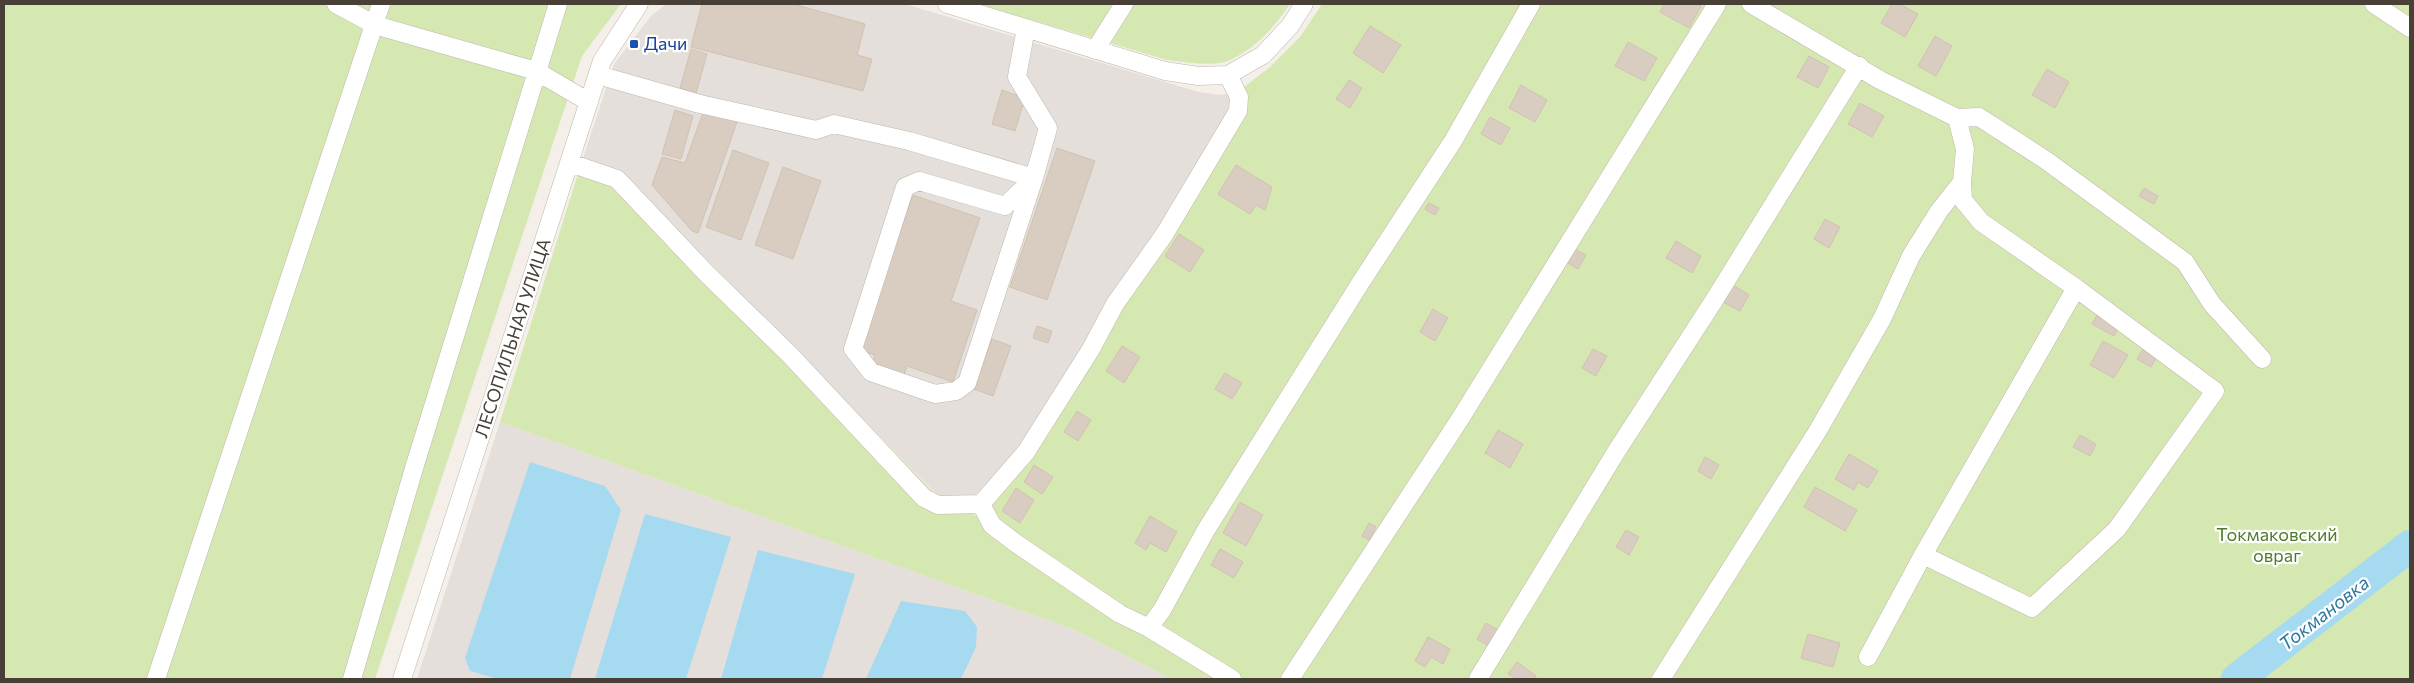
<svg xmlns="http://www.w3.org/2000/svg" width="2414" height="683" viewBox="0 0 2414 683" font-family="Commissioner,sans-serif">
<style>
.industrial{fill:#e4dfda}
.green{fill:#d6e8b2}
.water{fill:#a6daf0}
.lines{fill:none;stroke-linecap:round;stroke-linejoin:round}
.river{stroke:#a6daf0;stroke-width:32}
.building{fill:#d9cdc1;stroke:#d1c1b2}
.minor-casing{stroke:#c0b6ab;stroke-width:19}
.minor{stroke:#fff;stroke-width:18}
.transit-dot{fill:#1a4fb4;stroke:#fff;stroke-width:2}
.labels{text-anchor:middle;stroke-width:4.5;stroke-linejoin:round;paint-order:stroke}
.transit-label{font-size:18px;fill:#164399;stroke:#fff;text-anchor:start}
.street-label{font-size:18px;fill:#484037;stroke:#fff}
.park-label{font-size:18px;fill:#517a2a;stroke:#fff}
.water-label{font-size:19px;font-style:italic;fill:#2c799c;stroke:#fff}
</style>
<rect width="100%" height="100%" fill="#f4f0e9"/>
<path class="industrial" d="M666,4h239l294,88 22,3 10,-2 3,13 -212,344 -36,37 -16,11 -19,11 -327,-334 -42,-14 32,-97 37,-48z
M500,422l575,208 97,49h-755z"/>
<path class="green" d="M4,4h617l-39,52 -207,623h-371z
M977,4h313c-14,22 -36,46 -62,57 -15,6 -44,1 -61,-1z
M1322,4h1088v675h-1238l-97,-49 -575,-208 82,-261 42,14 326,334 19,2 13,9 264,-418 -2,-15 26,-20 30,-30z"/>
<path class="water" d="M530,462l75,24 16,24 -51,169h-72l-28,-8 -5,-13z
M645,514l86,23 -45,142h-91z
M758,550l97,24 -33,105h-101z
M901,601l64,10 12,16 -1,20 -15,32h-95z"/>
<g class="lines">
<path class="river" d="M2237,679l173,-133"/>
</g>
<path class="building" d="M702,4h91l72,20 -8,31 15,4 -9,32 -172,-44z
M1664,4h32l5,2 -12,22 -29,-16z
M1892,4h7l19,10 -13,23 -24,-14z
M1370,26l31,19 -18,28 -30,-20z
M1935,36l17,10 -16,30 -18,-10z
M1628,42l29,16 -13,23 -29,-15z
M691,49l16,5 -11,39 -16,-5z
M1809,56l20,11 -11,21 -21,-11z
M2047,69l22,13 -14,26 -23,-13z
M1349,80l13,8 -12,20 -14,-9z
M1521,85l26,15 -12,22 -26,-14z
M1002,90l23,8 -10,33 -23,-7z
M1860,103l24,13 -12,21 -24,-13z
M675,110l18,6 -12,43 -19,-5z
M704,110l33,12 -39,111 -6,-2 -40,-46 10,-28 23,6z
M1490,117l20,11 -9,17 -20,-11z
M1057,148l38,13 -48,139 -37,-13z
M733,150l36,13 -28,77 -35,-13z
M1236,165l36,22 -7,23 -9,-5 -6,9 -32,-20z
M783,167l38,14 -28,78 -38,-14z
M2144,188l14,8 -4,8 -15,-8z
M913,195l67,23 -29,83 26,9 -24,72 -46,-16 -3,9 -32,-11 3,-9 -16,-5z
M1429,203l10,5 -4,7 -10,-6z
M1825,219l15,8 -11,21 -15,-9z
M1179,234l25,16 -14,22 -25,-16z
M1676,241l25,15 -9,17 -26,-15z
M1574,249l12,6 -8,14 -12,-7z
M1731,284l18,11 -9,16 -19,-10z
M1433,309l15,9 -13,23 -15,-9z
M2098,313l22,12 -6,11 -22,-12z
M1037,326l15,5 -4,12 -15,-5z
M992,339l19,7 -18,50 -19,-7z
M2103,341l25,14 -14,23 -24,-13z
M1122,346l18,11 -16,26 -18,-12z
M2144,348l14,7 -7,12 -14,-8z
M1593,349l14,7 -11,20 -14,-8z
M1225,373l17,10 -10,16 -17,-10z
M1077,411l14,9 -13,21 -14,-9z
M1498,430l25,14 -13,24 -25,-15z
M2080,435l16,9 -6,12 -17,-9z
M1849,454l29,17 -10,17 -10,-6 -4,8 -19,-11z
M1705,457l14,8 -8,14 -13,-8z
M1034,465l19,12 -11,17 -18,-12z
M1815,487l42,23 -12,21 -41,-24z
M1016,488l18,12 -14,23 -18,-12z
M1240,502l23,13 -17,31 -23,-13z
M1150,516l27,16 -11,20 -16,-9 -4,7 -11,-7z
M1369,523l7,4 -7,13 -7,-4z
M1626,530l13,7 -10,18 -13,-8z
M1220,549l23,13 -9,16 -23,-13z
M1486,623l12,7 -9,16 -12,-7z
M1808,634l32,9 -7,24 -32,-9z
M1428,637l22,12 -7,15 -12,-7 -6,10 -10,-6z
M1517,662l19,14 -2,3h-18l-8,-5z"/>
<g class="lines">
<g class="minor-casing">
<path id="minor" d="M336,4l39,21 161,46 53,31
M947,4l218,67 33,5 30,-1 35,-20 27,-29 14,-22
M1751,4l129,76 77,38 8,31 -3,33 1,18 18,22 95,66 139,103 -98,138 -85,79 -109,-53
M2374,4l36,24
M1095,50l29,-46
M598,75l102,29 116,26 18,-6 75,17 125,37 -67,205 -11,8 -21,3 -64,-22 -18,-23 52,-162 14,-6 86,25 29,-28 14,-50 -31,-51 9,-49
M1957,118l22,-1 68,44 138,101 27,42 50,55
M570,163l47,16 89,94 84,82 134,143 14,7 43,-1 45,-52 65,-103 24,-45 49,-69 74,-124 1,-14 -11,-22
M981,504l11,21 25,19 103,70 29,14
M1868,657l55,-102 153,-267
M156,679l225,-675
M352,679l63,-214 143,-461
M402,679l200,-618 37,-57
M1232,679l-83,-51 13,-18 44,-80 155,-248 92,-141 78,-137
M1290,679l170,-260 257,-415
M1478,679l138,-227 97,-150 146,-236
M1661,679l156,-247 65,-113 29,-63 28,-45 23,-29"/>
</g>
<use href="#minor" class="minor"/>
</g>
<rect class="transit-dot" x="629" y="39" width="10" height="10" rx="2.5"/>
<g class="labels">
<g class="transit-label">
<text x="644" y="50">Дачи</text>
</g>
<g class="street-label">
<text transform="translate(513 338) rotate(-72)" y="6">ЛЕСОПИЛЬНАЯ УЛИЦА</text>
</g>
<g class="park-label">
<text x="2277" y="541">Токмаковский<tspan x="2277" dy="21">овраг</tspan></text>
</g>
<g class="water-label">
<text transform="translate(2324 613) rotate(-38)" y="7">Токмановка</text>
</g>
</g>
<rect width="2414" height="683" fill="none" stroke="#484037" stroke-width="10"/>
</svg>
